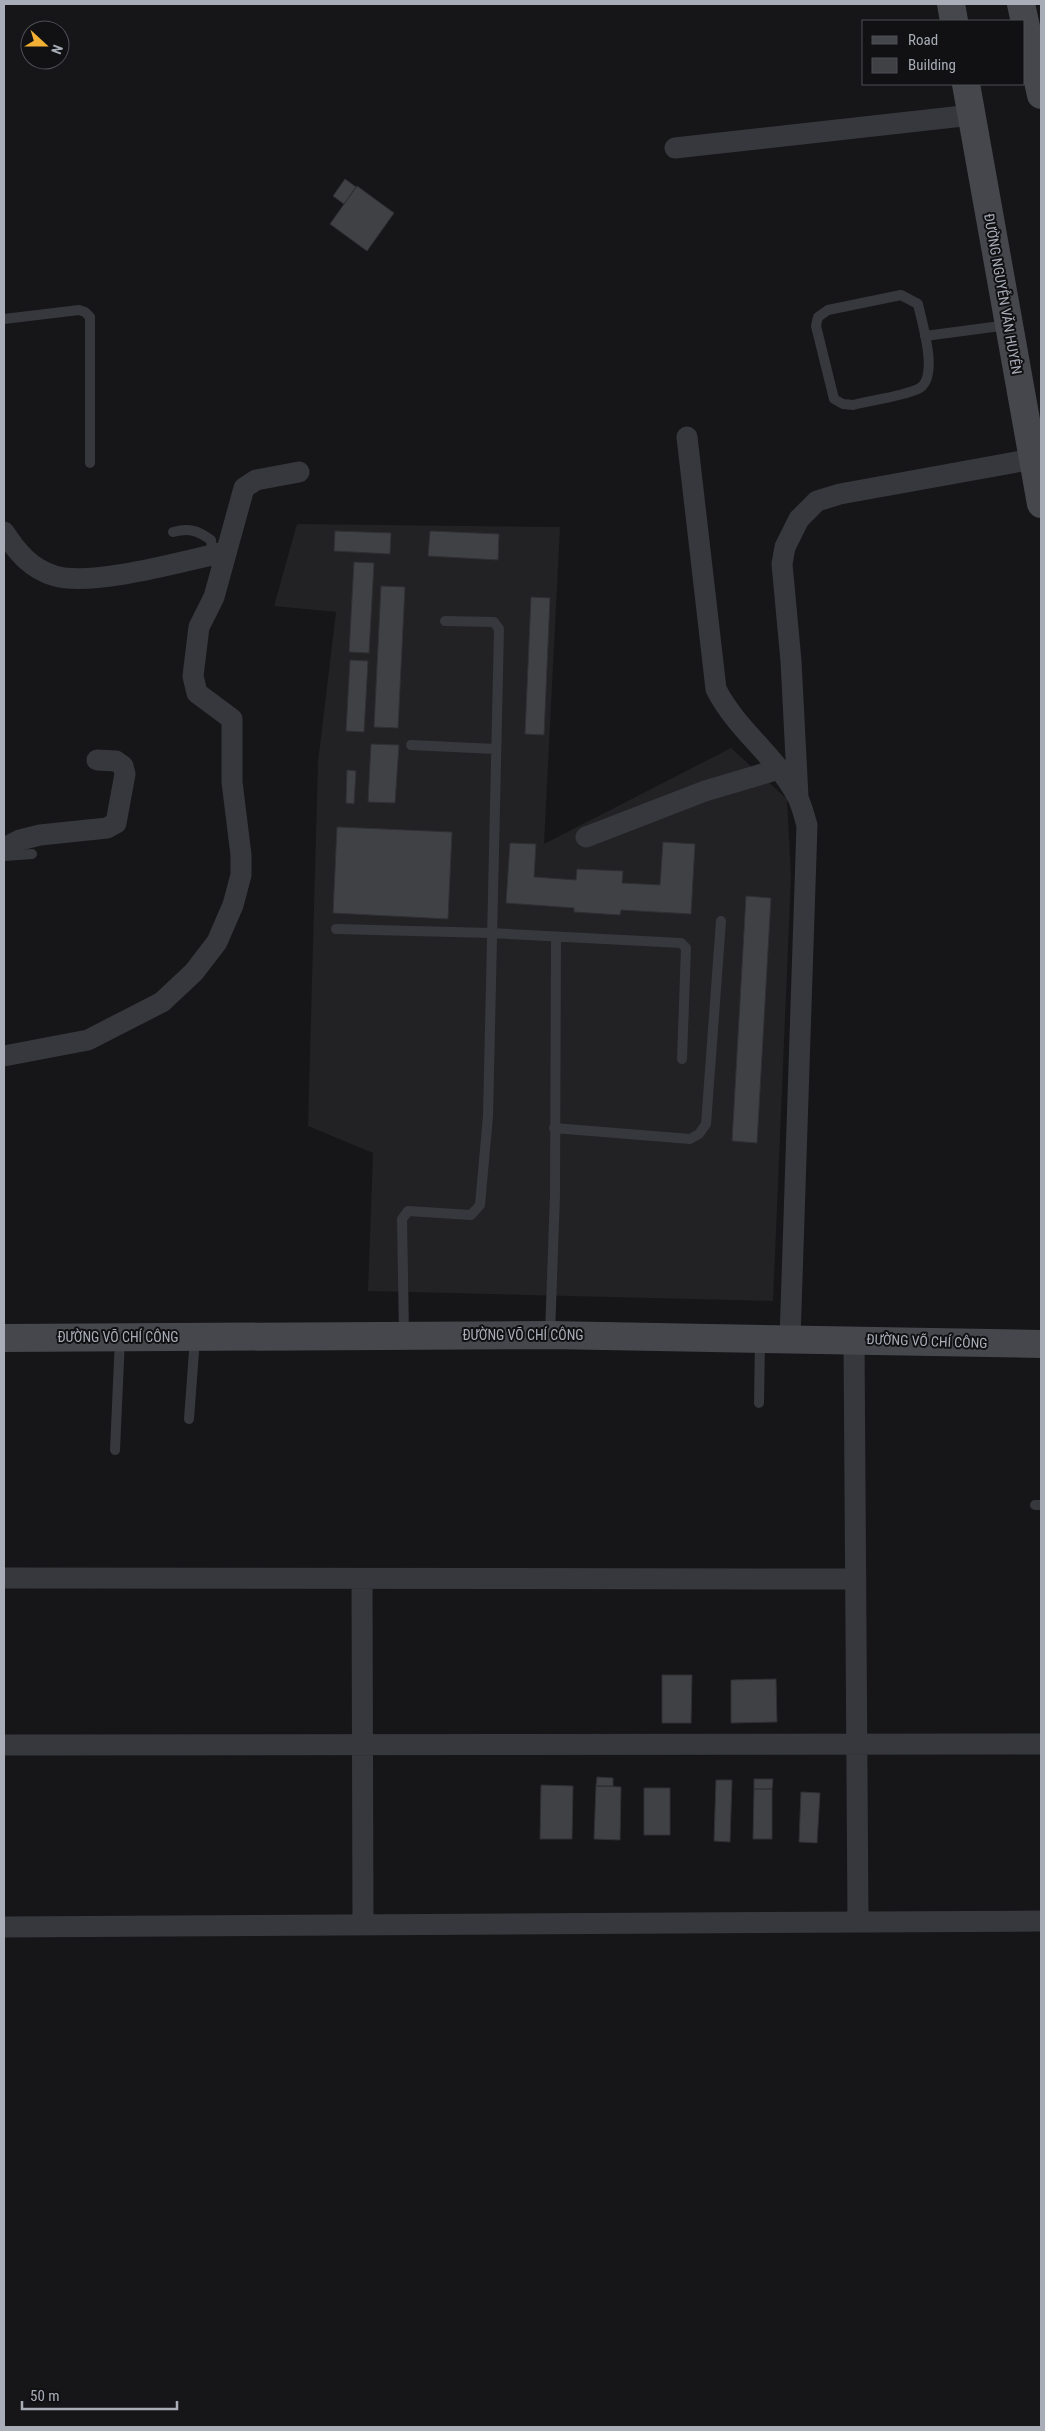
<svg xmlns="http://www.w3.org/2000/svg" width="1045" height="2431" viewBox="0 0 1045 2431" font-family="'Roboto Condensed',sans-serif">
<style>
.built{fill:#222225}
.building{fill:#404145;stroke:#303034}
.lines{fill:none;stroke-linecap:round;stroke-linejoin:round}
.lane{stroke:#37383d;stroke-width:10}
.street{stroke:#37383d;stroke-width:21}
.secondary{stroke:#45474d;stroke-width:28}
.labels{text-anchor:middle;stroke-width:4;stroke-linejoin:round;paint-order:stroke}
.street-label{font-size:14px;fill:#a8adb8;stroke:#111113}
</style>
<rect width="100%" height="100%" fill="#161618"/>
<path class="built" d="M297,524l263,3 -16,317 187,-96 56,51 4,78 -18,424 -405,-10 5,-138 -65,-27 10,-364 18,-150 -62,-6z"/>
<path class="building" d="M345,179l11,8 -12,17 -11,-8z
M357,186l37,27 -27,38 -37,-27z
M335,531l56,2 -1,21 -56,-3z
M430,531l69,3 -1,26 -70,-4z
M354,562l20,1 -5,90 -20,-1z
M381,586l24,1 -7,141 -24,-1z
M531,597l19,1 -6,137 -19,-1z
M350,660l18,1 -4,71 -18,-1z
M371,744l28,1 -4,58 -27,-1z
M347,770l9,1 -2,33 -8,-1z
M337,827l115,5 -4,87 -115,-6z
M663,842l32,2 -4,70 -70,-4 -1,5 -46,-3v-4l-68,-5 4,-60 26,1 -2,33 42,3 1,-11 46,2 -1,12 38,2z
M746,896l25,2 -14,245 -25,-2z
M662,1675h30l-1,48h-29z
M776,1679l1,43 -46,1v-43z
M597,1777l16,1v8h-17z
M754,1779h19l-1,10h-18z
M716,1780h16l-2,62 -16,-1z
M541,1785l32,1 -1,53h-32z
M596,1786l25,1 -1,53 -26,-1z
M644,1788h26v47h-26z
M754,1789h18v50h-19z
M801,1792l19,1 -3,50 -18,-1z"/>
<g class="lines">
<path class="lane" d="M901,295l17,9c4,19 22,75 0,85 -18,8 -46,11 -65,16l-10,-1 -9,-5 -18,-73 2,-9 10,-7z
M4,319l75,-9 6,2 5,5v146
M925,336l83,-11
M173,532c16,-4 24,-2 38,8l2,15
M411,745l84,4
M4,856l28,-2
M336,929l155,4 190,10 5,5 -4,111
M554,1128l136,11 9,-5 7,-10 15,-203
M404,1334l-2,-115 6,-8 63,4 9,-10 8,-89 11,-487 -5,-7 -49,-1
M550,1334l5,-139 1,-258
M759,1403l1,-64
M189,1419l6,-81
M115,1450l5,-112
M1035,1505h6"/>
<path class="street" d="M675,148l297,-33
M687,437l29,252c20,40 60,67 81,107 5,9 7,20 10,29l-17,514
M4,532c13,20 27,37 51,44 38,11 128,-15 170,-24
M798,797l-7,-136 -9,-97 3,-17 14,-28 18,-18 23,-7 193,-35
M586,837l119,-46 74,-22
M4,848l16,-8 20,-5 67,-7 9,-5 9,-49 -2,-8 -7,-5 -19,-1
M4,1056l84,-16 39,-20 35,-18 32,-30 23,-30 16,-37 8,-30v-20l-9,-73v-63l-35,-26 -4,-17 6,-49 15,-30 30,-109 12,-8 43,-8
M854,1339l4,583
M4,1578l852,1
M362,1580l1,345
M4,1745l1037,-1
M4,1927l1037,-6"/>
<path class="secondary" d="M951,4l3,17
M1021,4l20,91
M966,84l75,420
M4,1338l546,-3 491,9"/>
</g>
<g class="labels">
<g class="street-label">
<text transform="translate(1003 294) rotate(80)" y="5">ĐƯỜNG NGUYỄN VĂN HUYÊN</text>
<text x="523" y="1340">ĐƯỜNG VÕ CHÍ CÔNG</text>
<text x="118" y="1342">ĐƯỜNG VÕ CHÍ CÔNG</text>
<text transform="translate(927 1341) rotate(2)" y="5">ĐƯỜNG VÕ CHÍ CÔNG</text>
</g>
</g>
<rect width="1045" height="2431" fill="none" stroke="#a8adb8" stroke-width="10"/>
<rect x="862" y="20" width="162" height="65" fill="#111113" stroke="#4d4f55"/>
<rect x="872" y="36" width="25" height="8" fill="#45474d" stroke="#4d4f55"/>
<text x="908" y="45" font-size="15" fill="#a8adb8">Road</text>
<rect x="872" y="58" width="25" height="15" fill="#404145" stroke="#4d4f55"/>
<text x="908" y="70" font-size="15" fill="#a8adb8">Building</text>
<g transform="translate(45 45) rotate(111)"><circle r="24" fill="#111113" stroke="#4d4f55"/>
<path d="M0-4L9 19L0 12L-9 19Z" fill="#f2b134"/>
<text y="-8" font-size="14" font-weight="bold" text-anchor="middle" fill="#a8adb8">N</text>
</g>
<path d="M22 2401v8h155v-8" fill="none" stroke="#a8adb8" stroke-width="2.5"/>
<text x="30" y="2401" font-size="15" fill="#a8adb8" stroke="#111113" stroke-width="4" paint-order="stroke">50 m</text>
</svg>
